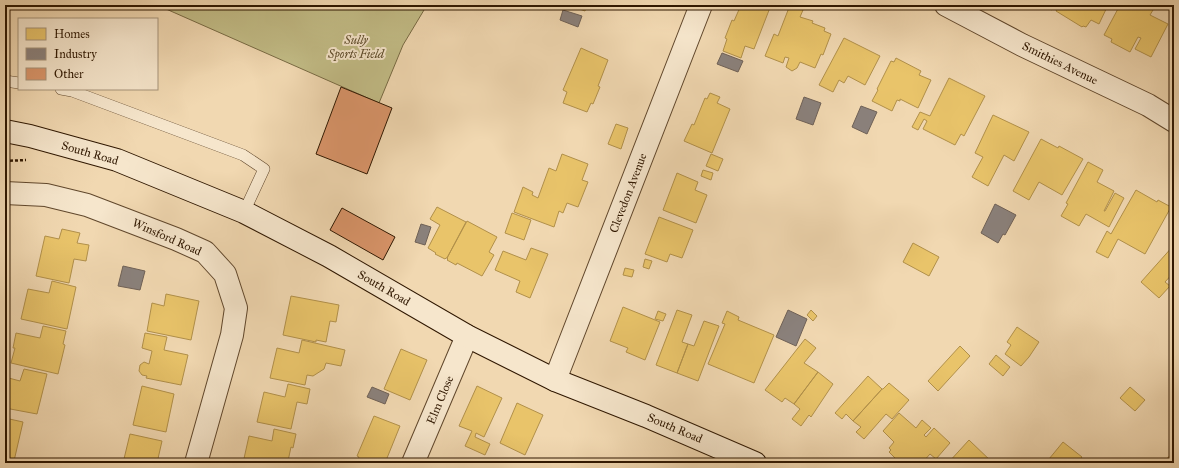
<svg xmlns="http://www.w3.org/2000/svg" width="1179" height="468" viewBox="0 0 1179 468" font-family="'IM FELL Great Primer',serif">
<style>
.green{fill:#c2bc86;stroke:#786a43}
.homes{fill:#e9c46a;stroke:#b1904a}
.industry{fill:#8a817c;stroke:#6f6157}
.building{fill:#da956a;stroke:#2f1700}
.lines{fill:none;stroke-linecap:round;stroke-linejoin:round}
.lane-casing{stroke:#60472c;stroke-width:12}
.street-casing{stroke:#60472c;stroke-width:24}
.secondary-casing{stroke:#2f1700;stroke-width:24}
.path{stroke:#2f1700;stroke-width:2.5;stroke-dasharray:3 2;stroke-linecap:butt}
.lane{stroke:#f6e6cc;stroke-width:11}
.street{stroke:#f6e6cc;stroke-width:22}
.secondary{stroke:#f6e6cc;stroke-width:22}
.labels{text-anchor:middle;stroke-width:4;stroke-linejoin:round;paint-order:stroke}
.park-label{font-size:12px;font-style:italic;fill:#5b4928;stroke:#f6e6cc}
.street-label{font-size:12px;fill:#2f1700;stroke:#f6e6cc}
</style>
<rect width="100%" height="100%" fill="#f1d8b1"/>
<filter id="stains"><feTurbulence type="fractalNoise" baseFrequency=".005" numOctaves="4"/><feColorMatrix values="0 0 0 0 .2 0 0 0 0 .09 0 0 0 0 .02 0 0 0 .5 -.17"/></filter>
<radialGradient id="worn" r=".72"><stop offset=".6" stop-color="#630" stop-opacity="0"/><stop offset="1" stop-color="#630" stop-opacity=".3"/></radialGradient>
<path class="green" d="M157,5h270l-24,40 -24,58z"/>
<path class="homes" d="M568,5h19l-2,6z
M741,5h30l-17,44 -9,-3 -4,12 -18,-7 4,-12 -2,-1 7,-18 2,1z
M790,5l13,5 -3,7 13,4 -1,2 13,5 -1,3 7,3 -8,21 -2,-1 -6,14 -15,-6 -3,6 -5,3 -6,-4 3,-9 -4,-1 -2,6 -18,-7 9,-22 4,2z
M1043,5h11l-2,5z
M1059,5h49l-9,19 -8,-4 -5,7 -3,-1 -1,1 -26,-16z
M1120,5h36l-6,10 18,9 -17,33 -16,-8 6,-11 -3,-1 -8,15 -19,-10 1,-3 -8,-4z
M844,38l36,18 -15,29 -17,-9 -4,7 -5,-3 -6,12 -14,-7z
M581,48l27,12 -10,26 2,1 -7,17 -2,-1 -4,9 -24,-9 4,-11 -4,-2z
M896,58l25,13 -2,4 12,5 -13,28 -18,-9v2l-3,-1 -5,11 -20,-10 6,-11 -1,-1 14,-28 3,1z
M949,78l36,18 -21,40 -3,-2 -6,11 -32,-16 4,-8 -3,-2 -6,11 -6,-3 8,-15 10,4z
M710,93l10,4 -3,6 13,6 -18,44 -28,-12 8,-17 2,1 11,-27 2,1z
M993,115l36,17 -15,29 -10,-6 -16,31 -16,-9 11,-20 -8,-4z
M616,124l12,4 -7,21 -13,-5z
M1041,139l17,9 1,-2 24,13 -21,36 -23,-13 -10,18 -16,-9z
M562,154l26,10 -6,16 6,2 -10,25 -11,-4 -4,10 -4,-2 -5,16 -40,-15 9,-25 10,5 -1,3 6,3 11,-30 7,3z
M711,154l12,5 -5,12 -12,-5z
M1088,162l15,8 -6,12 17,9 -10,20h1l10,-18 9,5 -15,29 -23,-13 -7,12 -18,-10 7,-12 -2,-1z
M703,170l10,3 -2,7 -10,-4z
M677,173l21,9 -3,8 12,5 -11,28 -33,-13z
M1136,190l21,12 1,-2 13,7 -26,47 -27,-15 -10,19 -12,-6 11,-21 4,3z
M437,207l29,15 -19,36h-1l-1,1 -10,-5 1,-1 -8,-5 12,-23 -10,-6z
M512,213l19,7 -7,20 -19,-7z
M659,217l34,13 -11,28 -12,-4 -3,8 -22,-8z
M467,221l30,16 -8,15 5,3 -12,21 -25,-13 -1,2 -9,-5 1,-1 -1,-1z
M62,229l18,4 -3,10 12,2 -3,16 -12,-2 -5,24 -33,-7 9,-40 14,3z
M913,243l26,14 -10,19 -26,-14z
M1174,245v27l-9,10 5,4 -11,12 -18,-16z
M531,248l17,6 -18,44 -14,-6 4,-11 -25,-11 8,-19 23,9z
M645,259l7,2 -3,8 -6,-2z
M625,268l9,2 -2,7 -9,-2z
M52,281l24,6 -9,42 -46,-10 7,-30 21,4z
M166,294l33,7 -8,39 -44,-9 5,-28 12,3z
M291,296l48,9 -3,17 -6,-1 -4,21 -10,-2v2l-33,-7z
M623,307l37,15 -15,38 -19,-8 2,-4 -18,-7z
M677,310l15,5 -10,27 6,2 -11,29 -21,-8z
M811,310l6,6 -4,5 -6,-6z
M658,311l8,3 -3,7 -8,-2z
M727,311l12,6 -1,3 36,15 -20,48 -46,-19 17,-40 -3,-1z
M704,321l15,5 -21,55 -21,-8 11,-29 6,2z
M43,326l23,5 -3,13 2,1 -7,29 -47,-11 4,-15h-2l3,-15 24,5z
M1017,327l22,15 -10,15 -8,9 -16,-12 6,-9 -4,-3z
M145,333l22,4 -3,13 24,5 -7,30 -35,-7 1,-2 -5,-1 -3,-4 1,-6 4,-3 5,2 3,-13 -10,-3z
M805,339l11,9 -12,15 14,9 -24,32 -9,-6 -3,4 -17,-12z
M302,340l43,10 -4,16 -15,-3 -2,6 -11,7 -6,-1 -2,10 -35,-7 7,-30 22,5z
M960,346l10,10 -32,35 -10,-10z
M401,349l26,11 -17,40 -26,-11z
M996,355l14,12 -7,9 -14,-12z
M24,369l23,5 -10,40 -32,-6v-31l15,4z
M818,372l15,12 -22,33 -2,-2 -8,11 -9,-7 8,-10 -6,-5z
M868,376l14,13 -29,32 -7,-7 -4,5 -7,-6z
M889,383l20,17 -17,19 -6,-5 -22,25 -8,-7 5,-5 -8,-6 29,-32h1z
M288,384l22,5 -3,15 -10,-2 -6,27 -34,-7 7,-30 21,5z
M142,386l32,8 -8,38 -33,-7z
M477,386l25,12 -18,39 -8,-4 -1,4 15,7 -5,11 -20,-9 7,-15 -13,-5z
M1130,387l15,13 -10,11 -15,-13z
M517,403l26,12 -18,40 -25,-12z
M899,413l17,15 6,-8 9,8 -7,7 2,2 8,-9 16,15 -14,16 -6,-5 -8,9h-22l-11,-11 2,-2 -2,-2 5,-6 -11,-11z
M374,416l26,10 -15,37h-10l-4,-2 -1,2h-22l1,-4 8,3 2,-5 -2,-1z
M5,418l18,4 -9,39 -9,-2z
M274,429l22,5 -3,14 -2,-1 -3,14 2,2h-47l6,-27 23,5z
M130,434l32,7 -5,22h-34z
M969,440l24,23h-45z
M1063,442l19,15 -5,6h-23l-5,-4z
M1174,451v12h-11z"/>
<path class="industry" d="M563,10l19,6 -4,11 -18,-7z
M722,53l21,8 -5,11 -21,-8z
M804,97l17,6 -8,22 -17,-6z
M861,106l16,6 -10,22 -15,-7z
M995,204l21,11 -11,20 -2,-1 -5,9 -17,-10z
M421,224l10,3 -6,18 -10,-3z
M123,266l22,5 -5,19 -22,-4z
M788,310l19,9 -11,27 -20,-9z
M372,387l17,7 -4,10 -18,-7z"/>
<path class="building" d="M341,87l51,21 -25,66 -51,-20z
M342,208l53,29 -12,23 -53,-30z"/>
<g class="lines">
<g class="lane-casing">
<path id="lane" d="M5,81l14,2
M61,89l11,2 171,64 21,14 -20,43"/>
</g>
<g class="street-casing">
<path id="street" d="M946,5l76,40 126,60 26,16
M5,193l41,2 41,10 89,34 29,13 20,22 11,34 -4,27 -36,128
M555,380l146,-375
M413,463l54,-127"/>
</g>
<g class="secondary-casing">
<path id="secondary" d="M5,131l25,5 87,24 127,52 85,44 138,80 88,44 91,36 109,47"/>
</g>
<path class="path" d="M5,161l21,-1"/>
<use href="#lane" class="lane"/>
<use href="#street" class="street"/>
<use href="#secondary" class="secondary"/>
</g>
<g class="labels">
<g class="park-label">
<text x="356" y="44">Sully<tspan x="356" dy="14">Sports Field</tspan></text>
</g>
<g class="street-label">
<text transform="translate(1060 63) rotate(26)" y="4">Smithies Avenue</text>
<text transform="translate(90 153) rotate(16)" y="4">South Road</text>
<text transform="translate(628 193) rotate(-69)" y="4">Clevedon Avenue</text>
<text transform="translate(167 237) rotate(24)" y="4">Winsford Road</text>
<text transform="translate(384 288) rotate(30)" y="4">South Road</text>
<text transform="translate(440 400) rotate(-67)" y="4">Elm Close</text>
<text transform="translate(675 428) rotate(23)" y="4">South Road</text>
</g>
</g>
<rect width="1179" height="468" fill="none" stroke="#f1d8b1" stroke-width="20"/>
<rect x="6" y="6" width="1167" height="456" fill="none" stroke="#2f1700" stroke-width="2"/>
<rect x="10" y="10" width="1159" height="448" fill="none" stroke="#2f1700"/>
<rect x="18" y="18" width="140" height="72" fill="#f6e6cc" stroke="#a6937a"/>
<rect x="26" y="28" width="20" height="12" fill="#e9c46a" stroke="#a6937a"/>
<text x="54" y="38" font-size="12" fill="#2f1700">Homes</text>
<rect x="26" y="48" width="20" height="12" fill="#8a817c" stroke="#a6937a"/>
<text x="54" y="58" font-size="12" fill="#2f1700">Industry</text>
<rect x="26" y="68" width="20" height="12" fill="#da956a" stroke="#a6937a"/>
<text x="54" y="78" font-size="12" fill="#2f1700">Other</text>
<rect width="100%" height="100%" filter="url(#stains)"/>
<rect width="100%" height="100%" fill="url(#worn)"/>
</svg>
